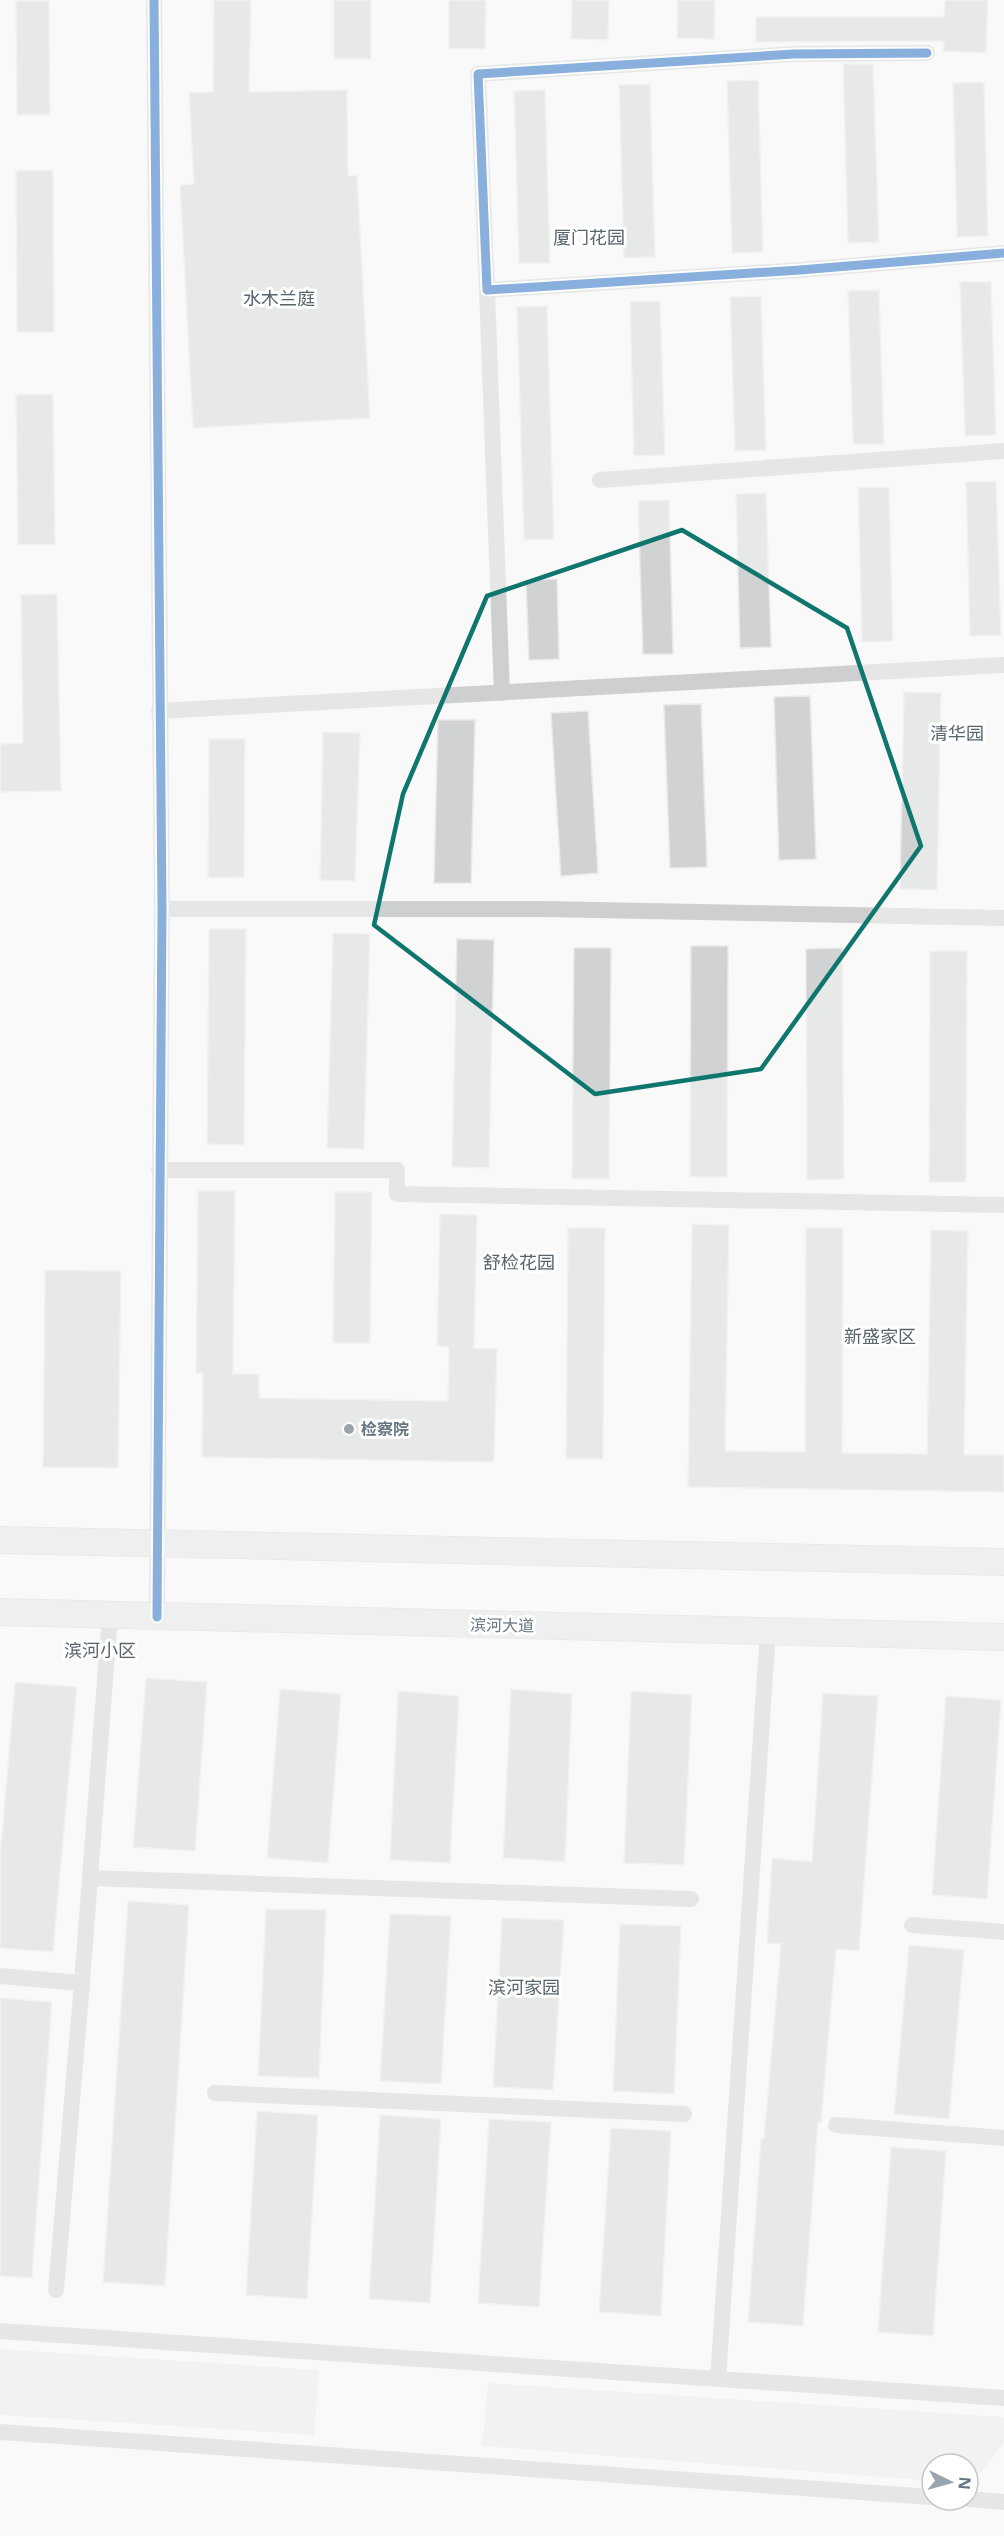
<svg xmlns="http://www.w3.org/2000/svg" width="1004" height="2536" viewBox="0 0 1004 2536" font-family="'Noto Sans','Noto Sans SC',sans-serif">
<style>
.green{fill:#e8ebe6}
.building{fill:#d0d2d3;stroke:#e8e8e8;stroke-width:1.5}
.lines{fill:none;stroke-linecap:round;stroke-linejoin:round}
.primary-casing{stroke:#d5d6d7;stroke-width:28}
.minor{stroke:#cecfd0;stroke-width:16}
.primary{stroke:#e1e2e2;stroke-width:26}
.cycleway-casing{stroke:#fff;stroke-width:13}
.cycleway{stroke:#0057b8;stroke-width:9}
.marked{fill:none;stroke:#0f766e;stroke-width:4.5;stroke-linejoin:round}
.poi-dot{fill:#99a4ac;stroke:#fff;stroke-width:2}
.labels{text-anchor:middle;stroke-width:6;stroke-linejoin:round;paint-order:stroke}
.poi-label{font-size:16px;font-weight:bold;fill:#657683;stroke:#fff;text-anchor:start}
.street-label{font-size:16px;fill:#657683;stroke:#fff}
.neighbourhood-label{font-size:18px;fill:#57646e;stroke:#fff}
</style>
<rect width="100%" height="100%" fill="#f9f9f9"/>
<path class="green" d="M0,2349l319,21 -5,65 -314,-20z
M488,2383l516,34v26l-33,41h-3v-20h-36v17l-450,-35z"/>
<path class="building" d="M214,0h37l-2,92 98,-2 1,86 9,-1 13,243 -177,10 -13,-243 14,-1 -5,-91 24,-1z
M334,0h37v59h-37z
M449,0h37l-1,49 -36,-1z
M572,0h37l-1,40 -37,-1z
M678,0h37l-1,39 -37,-1z
M945,0h43l-2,53 -43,-2 1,-10 -188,1v-25h188z
M16,1h33l1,114h-33z
M843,64h30l6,178 -31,1z
M758,80l5,172 -31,1 -5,-172z
M984,82l4,154 -31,1 -4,-154z
M650,84l5,173 -31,1 -5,-173z
M545,90l5,173h-31l-5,-172z
M53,170l1,162h-37l-1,-161z
M960,282h31l5,153 -31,1z
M879,290l5,154h-31l-5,-153z
M761,296l5,154 -31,1 -5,-154z
M660,301l5,154 -31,1 -4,-154z
M547,306l7,233 -30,1 -7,-233z
M53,394l2,150 -37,1 -2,-150z
M996,481l5,154 -31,1 -4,-154z
M889,487l4,154 -31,1 -4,-154z
M766,493l5,154 -31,1 -4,-154z
M669,500l4,154h-30l-5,-153z
M557,579l2,80 -30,1 -3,-80z
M57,594l4,197 -61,1v-48l23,-1 -2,-148z
M904,692l37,1 -4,197 -37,-1z
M810,696l6,163 -37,1 -5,-163z
M701,704l6,163 -37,1 -6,-163z
M588,711l10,162 -37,3 -10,-163z
M438,720h37l-4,163h-37z
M323,732l37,1 -5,148 -35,-1z
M209,739h36l-1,138 -36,1z
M209,929h37l-2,216 -37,-1z
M333,933l37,1 -6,215 -37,-1z
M457,939l37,1 -5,228 -37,-1z
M691,946h37l-1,231h-37z
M574,948h37l-2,231h-37z
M842,948l2,231 -37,1 -1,-231z
M930,951h37l-1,231h-37z
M198,1191h37l-2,183h26v24l189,3 1,-54 -12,-1 3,-132 37,1 -3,133 23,1 -3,113 -292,-5 1,-84h-7z
M335,1192h37l-2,151h-37z
M692,1224l37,1 -4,226 80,1 1,-224h37l-1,225 85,1 4,-224 37,1 -4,224h40v37l-316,-5z
M568,1228h37l-2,231h-37z
M45,1270l76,1 -3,197 -75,-1z
M146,1678l61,4 -12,169 -62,-4z
M15,1682l62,5 -24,265 -53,-4v-91z
M280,1689l61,5 -13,169 -61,-5z
M511,1689l61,5 -7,168 -62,-4z
M398,1691l61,5 -9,167 -60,-3z
M631,1691l61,4 -8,170 -60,-2z
M823,1693l55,3 -19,255 -23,-2 -15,174 -3,-1 -15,204 -55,-4 13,-184h3l17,-194 -14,-1 5,-85 40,4z
M946,1696l55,4 -14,199 -55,-4z
M128,1901l61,4 -24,381 -62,-4z
M266,1909l60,1 -7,168 -61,-2z
M390,1914l61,2 -10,168 -61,-3z
M502,1918l62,2 -11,170 -60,-3z
M620,1924l61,2 -7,168 -61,-3z
M909,1945l55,5 -15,169 -55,-5z
M0,1998l52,4 -20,276 -32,-2z
M257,2111l61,4 -11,184 -61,-4z
M380,2115l61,4 -11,184 -61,-4z
M489,2119l62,3 -12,185 -61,-4z
M611,2128l60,3 -10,185 -62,-4z
M891,2147l55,4 -13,185 -55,-4z"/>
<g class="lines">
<g class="primary-casing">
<path id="primary" d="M0,1540l1004,22
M0,1612l1004,25"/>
</g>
<path class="minor" d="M154,0l8,909 -5,708
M927,53l-133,1 -316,20 9,216 313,-20 204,-17
M487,290l15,403
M600,480l404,-29
M159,711l845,-46
M162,909h381l461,9
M159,1170h238v24l607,11
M90,1878l601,21
M912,1925l92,7
M0,1976l82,7 28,-369
M215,2093l469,21
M836,2125l168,13
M56,2290l26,-307
M0,2331l1004,67
M718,2379l50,-748
M0,2432l932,65
M968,2499l36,3"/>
<use href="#primary" class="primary"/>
<g class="cycleway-casing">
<path id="cycleway" d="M154,0l8,909 -5,708
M927,53l-133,1 -316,20 9,216 313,-20 204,-17"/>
</g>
<use href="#cycleway" class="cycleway"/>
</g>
<path d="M0 0H1004V2536H0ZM682,530l165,98 74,218 -160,223 -166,25 -221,-169 29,-131 84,-198z" fill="#f9f9f9" fill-opacity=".55" fill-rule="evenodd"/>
<path class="marked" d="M682,530l165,98 74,218 -160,223 -166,25 -221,-169 29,-131 84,-198z"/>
<circle class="poi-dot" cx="349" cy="1429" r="6"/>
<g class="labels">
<g class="poi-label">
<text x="361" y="1435">检察院</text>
</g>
<g class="street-label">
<text transform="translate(502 1625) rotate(1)" y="6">滨河大道</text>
</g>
<g class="neighbourhood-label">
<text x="589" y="244">厦门花园</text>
<text x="279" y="305">水木兰庭</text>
<text x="957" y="740">清华园</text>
<text x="519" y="1269">舒检花园</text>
<text x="880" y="1343">新盛家区</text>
<text x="100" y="1657">滨河小区</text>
<text x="524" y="1994">滨河家园</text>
</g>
</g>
<g transform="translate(950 2482) rotate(95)"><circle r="28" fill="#ffffff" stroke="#c1c8cd" stroke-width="1.5"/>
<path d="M0-4.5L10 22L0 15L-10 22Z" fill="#99a4ac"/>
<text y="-9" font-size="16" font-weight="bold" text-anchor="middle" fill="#657683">N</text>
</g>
</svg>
